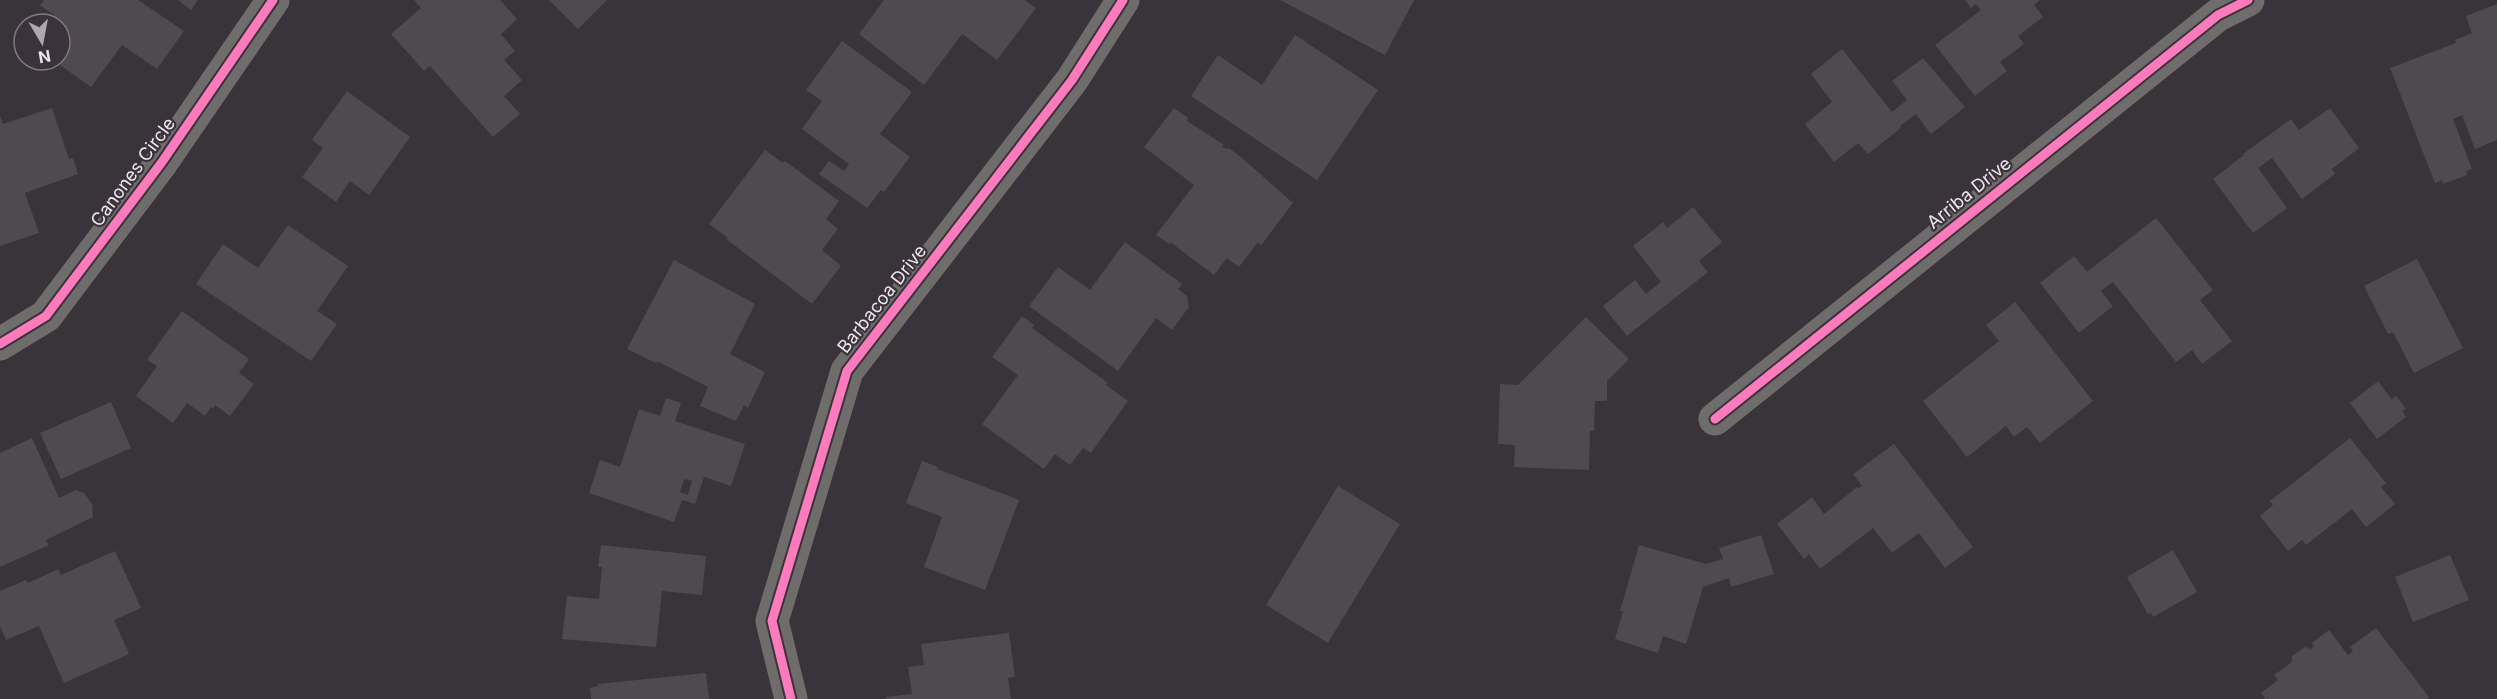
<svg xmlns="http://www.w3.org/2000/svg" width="2497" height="699" viewBox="0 0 2497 699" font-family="Inter,sans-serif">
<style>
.building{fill:#4e4a4e;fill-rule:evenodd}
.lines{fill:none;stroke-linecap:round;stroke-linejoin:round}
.street{stroke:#6f6d6c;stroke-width:33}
.cycleway-casing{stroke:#3b323c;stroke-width:13}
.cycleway{stroke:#fd7abc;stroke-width:9}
.labels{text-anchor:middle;stroke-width:4.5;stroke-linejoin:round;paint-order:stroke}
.street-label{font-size:18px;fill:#ebe5ec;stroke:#3b323c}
</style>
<rect width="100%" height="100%" fill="#39343a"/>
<path class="building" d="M44,0h94l46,31 -27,38 -35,-24 -31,42 -38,-27h7v-36h-12l6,-9 -14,-10z
M178,0h20l-7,10z
M414,0h86l17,19 -16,15 14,17 -11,9 18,20 -18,16 16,18 -27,23 -63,-71 -6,5 -33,-37 30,-26z
M549,0h58l-29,29z
M884,0h141l11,8 -39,52 -35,-26 -38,51 -65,-51z
M1280,0h134l-29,55z
M1965,0h75l-6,5 9,12 -25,19 6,8 -24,18 7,9 -32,25 -40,-51 46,-35 -5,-6 -5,4z
M2497,4v136l-22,9 -13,-34 -9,4 19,50 -6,2 1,4 -24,9 -1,-4 -7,3 -45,-115 66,-25 -1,-3 17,-7 -6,-17z
M1295,35l83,55 -61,90 -126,-84 27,-41 44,30z
M842,41l70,51 -32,42 30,23 -26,35 -3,-2 -14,18 -48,-34 10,-13 15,10 5,-7 -47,-35 20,-28 -16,-11z
M1842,49l50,63 15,-12 -15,-19 31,-23 42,49 -34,27 -15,-20 -16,12 1,2 -33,26 -10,-11 -24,19 -29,-38 27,-22 -21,-28z
M347,91l63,46 -41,58 -19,-14 -14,21 -34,-25 21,-29 -11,-8z
M52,108l17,51 4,-1 5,16 -53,19 14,40 -39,13v-130l3,8z
M1174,108l14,10 -1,3 37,24 -2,2 4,2 3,-1 13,10 51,45 -32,42 -3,-3 -19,25 -12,-9 -13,17 -44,-33 -1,2 -13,-9 38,-50 -50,-38z
M2330,108l29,40 -27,21 3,5 -33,25 -30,-41 -14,10 29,40 -34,25 -40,-54 31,-24 -1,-1 48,-35 8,11z
M765,150l18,13 2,-2 54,40 -13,18 12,10 -16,21 19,16 -29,38 -86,-65 2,-1 -19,-14z
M1693,207l29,35 -23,19 9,11 -81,64 -24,-30 32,-26 11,14 15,-12 -28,-36 30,-24 4,6z
M2156,218l57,72 -13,10 32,41 -30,23 -10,-14 -16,12 -63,-80 -12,9 12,15 -34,27 -39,-50 34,-27 13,16z
M288,225l60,41 -31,45 20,13 -26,37 -115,-77 27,-40 35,24z
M1125,242l57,42 -4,5 9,7 2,11 -17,23 -16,-12 -38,53 -89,-65 29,-39 32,23z
M2417,259l46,89 -49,25 -21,-41 -5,2 -24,-48z
M674,260l81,44 -25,50 35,18 -17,36 -4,-3 -8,16 -36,-15 8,-19 -51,-26 -1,2 -29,-14z
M2015,302l78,99 -53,42 -13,-16 -13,10 -8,-11 -39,31 -44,-56 76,-60 -13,-16z
M182,311l67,48 -10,14 15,11 -24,32 -15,-11 -1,3 -3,-1 -6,9 -18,-13 -14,20 -37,-27 21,-30 -10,-6z
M1022,316l12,9 -2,3 76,55 -2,2 22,16 -37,52 -8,-5 -13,17 -15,-11 -11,15 -62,-45 36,-49 -26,-18z
M1586,317l43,42 -22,22v20h-12l-1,30h-4l-1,39 -75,-3 1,-22 -17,-1 2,-60 18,1z
M2378,381l14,19 4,-4 10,13 -4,2 4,6 -29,22 -27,-36z
M666,398l15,5 -6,18 70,23 -14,42 -27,-9 -9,27 -13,-4 -8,22 -85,-29 11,-33 20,7 19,-58 21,7zM684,479l8,2 -4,14 -8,-3z
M111,402l20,46 -70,31 -21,-46z
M32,438l27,60 17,-8 8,3 8,11 1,13 -47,23 3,5 -49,22v-114z
M2350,438l36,45 -5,4 14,17 -29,23 -14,-18 -46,36 -4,-5 -14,11 -28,-35 13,-11 -3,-4z
M1894,444l79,103 -28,21 -26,-35 -27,20 -19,-25 -53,41 -11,-15 -5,5 -27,-35 35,-27 12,17 33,-27 2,1 3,-2 -9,-12z
M922,461l16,6 -1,2 82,31 -34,90 -61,-23 18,-50 -36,-14z
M1338,486l62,38 -72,119 -62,-38z
M1761,535l13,39 -43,13 -2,-9 -26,9 -17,57 -23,-8 -5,17 -43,-14 8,-28h-3l19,-66 67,19 17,-5 -4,-11z
M601,545l105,11 -4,39 -40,-4 -6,56 -94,-8 5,-43 32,3 3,-32h-4z
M2173,550l24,42 -44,25 -2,-4 -3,1 -21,-37z
M115,551l26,57 -27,12 15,34 -65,29 -25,-57 -33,14 -6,-14v-35l26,-11 2,3 30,-14 3,6z
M2450,555l19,45 -56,22 -18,-45z
M2376,628l53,69 -2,2h-162l-4,-6 17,-13 -4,-5 18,-13v-6l13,-9 5,2 4,-3 -2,-3 17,-13 19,25 5,-4 -3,-4z
M1009,633l6,44 -7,1 3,21h-125v-2l26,-3 -4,-27 16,-2 -3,-21z
M706,673l3,26h-118l-1,-11 8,-2v-2z"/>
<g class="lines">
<path class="street" d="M0,344l46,-28 116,-154 111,-162
M1715,419l503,-404 30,-15
M791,699l-19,-78 75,-250 225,-291 51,-80"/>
<g class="cycleway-casing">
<path id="cycleway" d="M0,344l46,-28 116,-154 111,-162
M1715,419l503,-404 30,-15
M791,699l-19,-78 75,-250 225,-291 51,-80"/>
</g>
<use href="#cycleway" class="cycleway"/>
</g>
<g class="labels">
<g class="street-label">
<text transform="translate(133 172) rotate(-54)" y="6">Canones Circle</text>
<text transform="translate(1969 193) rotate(-39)" y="6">Arriba Drive</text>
<text transform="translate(882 299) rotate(-52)" y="6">Barbacoa Drive</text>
</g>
</g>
<g transform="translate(42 42) rotate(170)"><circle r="28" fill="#3b323c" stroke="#817a82" stroke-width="1.5"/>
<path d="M0-4.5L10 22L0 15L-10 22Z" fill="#ada7ae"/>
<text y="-9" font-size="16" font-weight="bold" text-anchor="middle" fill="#ebe5ec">N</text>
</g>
</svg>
